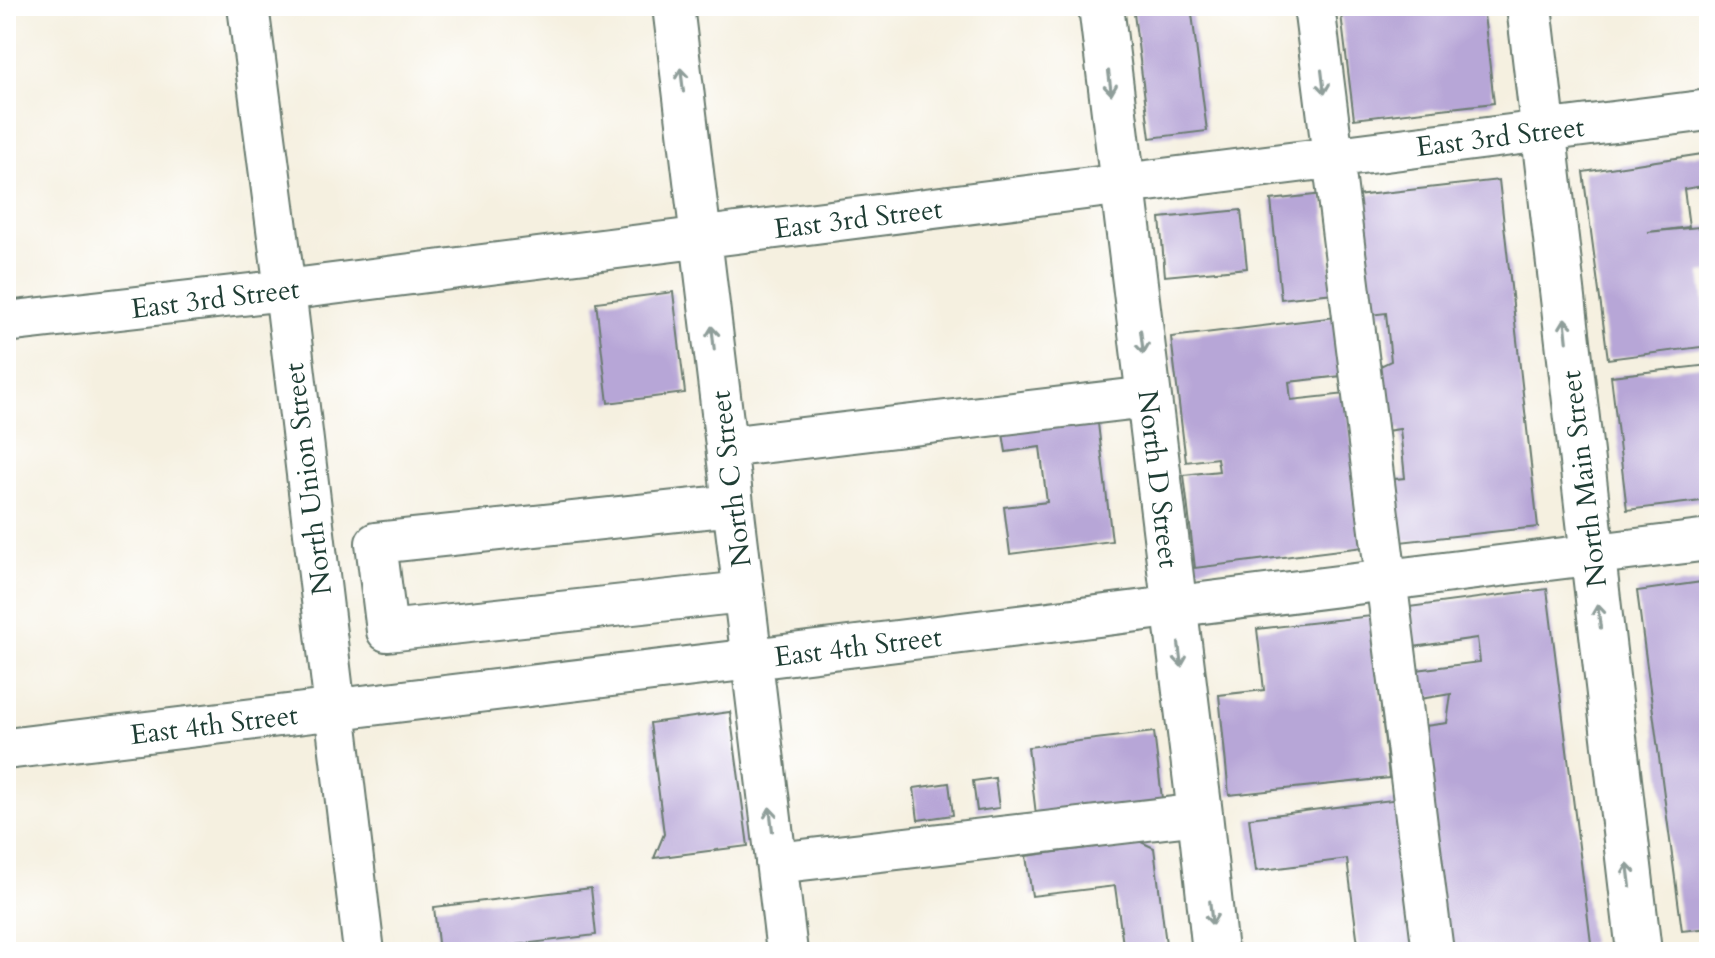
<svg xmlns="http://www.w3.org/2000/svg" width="1715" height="958" viewBox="0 0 1715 958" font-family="Cardo,serif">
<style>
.building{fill:#b7a6d7}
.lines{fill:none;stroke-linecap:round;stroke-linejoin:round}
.minor-casing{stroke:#6a7c70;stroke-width:44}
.major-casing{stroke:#6a7c70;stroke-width:48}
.minor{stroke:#fff;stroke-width:40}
.major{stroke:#fff;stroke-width:44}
.oneway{stroke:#8f9e9a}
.labels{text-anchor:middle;stroke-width:7;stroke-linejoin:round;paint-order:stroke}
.street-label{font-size:28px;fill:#1f3d34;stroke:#fff}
</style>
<rect width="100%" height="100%" fill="#fff"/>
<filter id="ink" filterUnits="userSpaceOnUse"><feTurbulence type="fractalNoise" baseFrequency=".0125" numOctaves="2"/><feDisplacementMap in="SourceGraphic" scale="16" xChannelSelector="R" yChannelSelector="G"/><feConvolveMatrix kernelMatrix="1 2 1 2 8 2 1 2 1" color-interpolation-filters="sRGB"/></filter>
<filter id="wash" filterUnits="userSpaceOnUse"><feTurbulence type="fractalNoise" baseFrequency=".006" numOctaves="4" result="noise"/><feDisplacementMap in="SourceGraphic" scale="32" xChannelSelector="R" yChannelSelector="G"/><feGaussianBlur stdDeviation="1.8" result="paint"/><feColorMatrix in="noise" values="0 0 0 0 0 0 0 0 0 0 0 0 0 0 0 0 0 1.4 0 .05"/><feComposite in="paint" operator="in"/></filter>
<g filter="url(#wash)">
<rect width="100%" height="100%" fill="#f5f0e0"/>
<g id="blocks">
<path class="building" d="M1133,6h58l16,125 -57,7z
M1340,6h143l11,97 -140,16z
M1709,153v32l-25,4 5,38 -41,5 61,-6v46l-9,1 9,73 -101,13 -25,-187z
M1499,180l39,347 -147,16 -7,-63 21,-2 -5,-49 -21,3 -7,-62 19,-9 -5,-48 -25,3 -14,-119z
M1323,194l10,99 -52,6 -10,-99z
M1241,210l6,58 -82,8 -5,-58z
M673,292l12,101 -77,10 -12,-101z
M1344,316l6,59 -61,7 2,18 55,-6 18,153 -169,21 -11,-93 35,-4 -2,-13 -31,4 -15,-125z
M1709,365v135l-82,10 -16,-134z
M1097,415l15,126 -102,13 -6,-47 43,-5 -7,-55 -34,5 -4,-25z
M1709,581v347l-27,3 -45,-340z
M1547,589l44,354 -70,9h-82l-29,-224 37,-5 4,-29 -50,8 8,-31 71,-9 -3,-24 -71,10 -5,-40z
M1371,616l18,162 -160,17 -10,-100 45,-5 -7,-61z
M730,712l18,134 -94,12 10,-24 -14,-111z
M1154,732l9,75 -126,16 -9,-76z
M995,778l4,30 -22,3 -4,-30z
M949,783l4,32 -35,5 -4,-32z
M1399,799l19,153h-59l-12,-93 -91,12 -7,-53z
M1139,841l15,7 13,104h-43l-9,-66 -83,10 -6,-40z
M591,888l5,47 -137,17h-20l-5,-45z"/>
</g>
</g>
<g filter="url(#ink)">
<use href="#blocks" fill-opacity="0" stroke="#6a7c70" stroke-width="2"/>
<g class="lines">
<g class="minor-casing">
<path id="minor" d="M248,6l37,284 79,662
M673,6l114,946
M1314,6l119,946
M6,322l279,-32 1424,-180
M726,447l422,-50
M733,505l-357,38 11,88 356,-39
M6,749l746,-90 957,-119
M776,863l424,-49"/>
</g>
<g class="major-casing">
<path id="major" d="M1101,6l99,808 15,138
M1529,6l110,946"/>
</g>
<use href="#minor" class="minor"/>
<use href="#major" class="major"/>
</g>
<defs><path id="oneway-shaft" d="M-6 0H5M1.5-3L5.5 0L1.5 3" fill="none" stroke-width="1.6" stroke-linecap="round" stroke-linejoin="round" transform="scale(2)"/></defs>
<g class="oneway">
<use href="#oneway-shaft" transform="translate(682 80) rotate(-97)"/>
<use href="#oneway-shaft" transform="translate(1323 82) rotate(83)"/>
<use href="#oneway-shaft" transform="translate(1110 83) rotate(83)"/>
<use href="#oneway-shaft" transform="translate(1566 330) rotate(-96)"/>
<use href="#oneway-shaft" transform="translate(713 338) rotate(-96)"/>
<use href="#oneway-shaft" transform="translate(1142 342) rotate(83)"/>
<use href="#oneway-shaft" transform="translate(1599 616) rotate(-97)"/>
<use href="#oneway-shaft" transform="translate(1180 655) rotate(83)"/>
<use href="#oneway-shaft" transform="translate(771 819) rotate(-97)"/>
<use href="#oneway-shaft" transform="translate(1629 875) rotate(-97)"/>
<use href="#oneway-shaft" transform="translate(1211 913) rotate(84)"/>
</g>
</g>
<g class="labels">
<g class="street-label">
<text transform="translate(1500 136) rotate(-7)" y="10">East 3rd Street</text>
<text transform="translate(858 218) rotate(-7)" y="10">East 3rd Street</text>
<text transform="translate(215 298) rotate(-7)" y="10">East 3rd Street</text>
<text transform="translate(307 479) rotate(-97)" y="10">North Union Street</text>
<text transform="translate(730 479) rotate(-97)" y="10">North C Street</text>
<text transform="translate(1159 479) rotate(83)" y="10">North D Street</text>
<text transform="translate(1583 479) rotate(-97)" y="10">North Main Street</text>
<text transform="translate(858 646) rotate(-7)" y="10">East 4th Street</text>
<text transform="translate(214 724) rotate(-7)" y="10">East 4th Street</text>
</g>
</g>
<rect width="1715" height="958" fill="none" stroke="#fff" stroke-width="32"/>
</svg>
